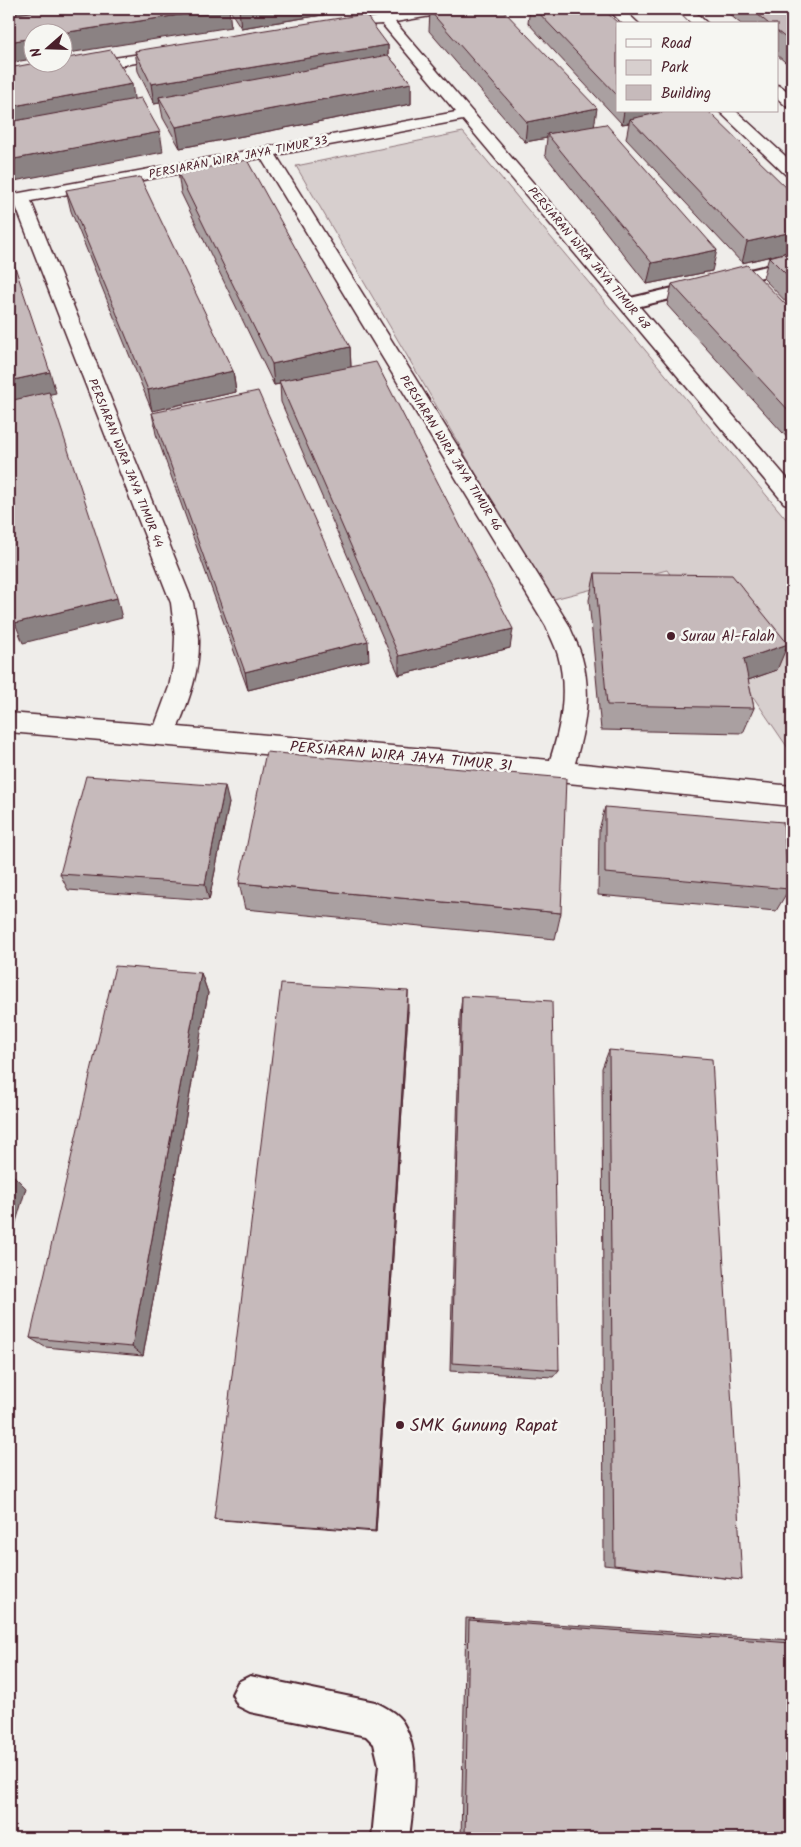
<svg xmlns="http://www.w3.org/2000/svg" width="801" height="1847" viewBox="0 0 801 1847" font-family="Kalam,sans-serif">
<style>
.green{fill:#d7cfce;stroke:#90777c}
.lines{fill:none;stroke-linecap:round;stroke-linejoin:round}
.lane-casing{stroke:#4a1f2b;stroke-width:4}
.street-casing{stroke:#4a1f2b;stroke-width:3}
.secondary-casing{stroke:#4a1f2b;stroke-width:3}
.lane{fill:#f6f6f2;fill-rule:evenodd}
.street{fill:#f6f6f2;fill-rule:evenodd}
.secondary{fill:#f6f6f2;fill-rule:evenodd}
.wall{fill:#aaa0a1;stroke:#4a1f2b}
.shaded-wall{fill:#8b8283;stroke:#4a1f2b}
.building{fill:#c6babb;stroke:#4a1f2b}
.poi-dot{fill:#4a1f2b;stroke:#f6f6f2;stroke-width:2}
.labels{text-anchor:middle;stroke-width:5;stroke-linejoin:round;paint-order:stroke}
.far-street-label{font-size:12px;fill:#4a1f2b;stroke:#f6f6f2}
.poi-label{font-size:15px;fill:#4a1f2b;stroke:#f6f6f2;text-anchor:start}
.street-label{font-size:15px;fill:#4a1f2b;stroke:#f6f6f2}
.near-poi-label{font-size:18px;fill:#4a1f2b;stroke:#f6f6f2;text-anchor:start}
</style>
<rect width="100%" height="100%" fill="#efedea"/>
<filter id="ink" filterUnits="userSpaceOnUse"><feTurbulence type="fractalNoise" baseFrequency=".02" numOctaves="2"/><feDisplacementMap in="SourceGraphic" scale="10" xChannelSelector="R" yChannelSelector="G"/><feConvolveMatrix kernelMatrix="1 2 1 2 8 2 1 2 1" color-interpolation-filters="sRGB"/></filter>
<g filter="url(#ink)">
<path class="green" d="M463,132l329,394v228l-125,-184 -117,30 -254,-434z"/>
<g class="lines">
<g class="lane-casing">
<path id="lane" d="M792,260v10l-164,39 -6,-1 -2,-4 2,-4z
M250,1676l125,26c10,5 22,11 28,21 19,31 10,81 6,115h-37l7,-73 -5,-21 -8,-8 -116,-24 -12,-6 -6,-12 6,-12z"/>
</g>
<g class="street-casing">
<path id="street" d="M425,9h31l-2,3 -5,1 -54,9 397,462v21l-8,-2 -321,-383 -187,35 293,470c4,11 10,21 13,33 10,35 3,70 -7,105l217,23v20l-391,-40 -392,-34v-19l146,12 14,-38 5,-25 1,-25 -4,-34 -156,-399 -6,1v-10l447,-83 -74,-88 -16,1 -2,-3 2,-3 5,-1zM261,158l285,468c4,10 9,19 12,29 10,36 3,71 -8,105l-372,-33c12,-29 22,-58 21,-89 -1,-12 -4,-23 -6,-35l-162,-402z
M677,9h15l16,15h-16z
M173,49l5,1 2,3 -2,3 -169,28v-10z
M777,85l5,2 10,8v13l-6,-2 -9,-8z"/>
</g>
<g class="secondary-casing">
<path id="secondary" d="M608,9h15l16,15h-16z
M719,111h17l56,51v14l-6,-1z"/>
</g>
<use href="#lane" class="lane"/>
<use href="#street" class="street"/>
<use href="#secondary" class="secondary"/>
</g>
<path class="wall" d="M229,9h131l-119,19z
M530,9h73l14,15v87h91l84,140 -50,12 -116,-124 3,-16 -7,1 -94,-101z
M723,9h69v59l-15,-13v-31h-36z
M430,11l165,115 117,145 -65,13 -102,-129 2,-17 -22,4 -96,-111z
M388,45v10l23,28v21l-231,44 -17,-30 -3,-15 -6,1 -16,-33 -3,-20z
M178,173l172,174 1,20 159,281 -111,27 -118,-273 -1,-18 -6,1 -93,-192z
M66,190l167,181 3,21 -84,19 -81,-200z
M792,251v57l-29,-30 6,-21z
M672,284l120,27v132l-125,-138z
M152,413l217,247 -121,30 -92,-256z
M595,573l182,97 -29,10 6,28 -11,25 -142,-3 -12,-130z
M229,803l-20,97 -141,-10 -8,-16z
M605,807l184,82 -13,22 -178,-16 1,-65z
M239,883l322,30 -6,26 -310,-30z
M201,973l7,20 -65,363 -98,-9 -15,-9z
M462,996l97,374 -6,7 -103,-6 10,-356z
M408,1011l-32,521 -154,-12 -8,-1z
M609,1050l133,530 -138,-15 -2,-497z
M466,1618l326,22v198h-331z"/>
<path class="shaded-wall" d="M9,9h80l-80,13z
M218,9h11l2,18 -169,27v-21z
M239,9h121l-119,19z
M32,38v21l-23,4v-21z
M388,45v20l-229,32 1,6 -6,1 -3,-20z
M411,83v21l-231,44 -4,-21z
M132,84l3,21 -126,24v-22z
M597,108l-3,20 -47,6v4l-22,4 2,-20z
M624,111h60l-54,8 -1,4 -7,1z
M160,132l3,20 -154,30v-22z
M792,232v19l-50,12 5,-21z
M717,250l-5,21 -65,13 5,-21z
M350,347l1,21 -72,13 1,3 -6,1 -2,-21z
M233,371l3,21 -84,19 -4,-21z
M50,372l6,21 -47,10v-22z
M117,598l5,20 -99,25 -8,-20z
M513,629l-3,19 -111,27v-19z
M368,641l1,19 -121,30 -3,-18z
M788,644l-11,26 -43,15 10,-26z
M225,786l4,17 -20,97 -4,-16z
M201,973l7,20 -65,363 -11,-9z
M408,991v20l-32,521 -1,-1z
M12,1174l14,14 -17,58v-63z"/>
<path class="building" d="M52,9h166l-156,24v-1h-30v6l-23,4v-27z
M444,9h58l95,99 -70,14 -97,-111z
M535,9h68l16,15h-2v71z
M751,9h41v34l-15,-12v-7h-8z
M365,14l23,31 -237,39 -16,-33z
M111,50l21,34 -123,23v-39l32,-6h21v-3z
M388,55l23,28 -235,44 -17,-30z
M141,98l19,34 -151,28v-38z
M667,111h41l84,82v39l-45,10 -117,-123z
M606,124l111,126 -65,13 -105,-129z
M247,160l103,187 -78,17 -94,-191z
M140,177l93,194 -85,19 -82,-200z
M9,249l41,123 -41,9z
M792,251v29l-23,-23z
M747,265l45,46v103l-120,-130z
M376,362l137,267 -114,27 -120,-275z
M258,391l110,250 -123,31 -93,-259z
M49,392l68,206 -102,25 -6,-23v-199z
M595,573l137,2 56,69 -44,15 10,49 -147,-3z
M266,752l300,26 -5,135 -322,-30z
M86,776l139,10 -20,98 -145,-10z
M605,807l178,15 6,67 -184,-16z
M115,966l86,7 -69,374 -102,-9z
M281,984l127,7 -33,540 -161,-12z
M462,996l90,5 7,369 -107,-7z
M609,1050l103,9 30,521 -128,-15z
M9,1173l3,1 -3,9z
M469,1620l323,23v195h-327z"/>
</g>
<g class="poi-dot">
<circle cx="671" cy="636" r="5"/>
<circle cx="400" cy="1425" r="5"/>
</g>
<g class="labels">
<g class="far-street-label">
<text transform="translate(238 157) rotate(-11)" y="4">PERSIARAN WIRA JAYA TIMUR 33</text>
<text transform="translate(589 258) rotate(50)" y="4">PERSIARAN WIRA JAYA TIMUR 48</text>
<text transform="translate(451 453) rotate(58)" y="4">PERSIARAN WIRA JAYA TIMUR 46</text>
<text transform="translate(126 463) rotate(68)" y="4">PERSIARAN WIRA JAYA TIMUR 44</text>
</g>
<g class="poi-label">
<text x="681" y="641">Surau Al-Falah</text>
</g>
<g class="street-label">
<text transform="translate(401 756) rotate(5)" y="5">PERSIARAN WIRA JAYA TIMUR 31</text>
</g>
<g class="near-poi-label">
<text x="410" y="1431">SMK Gunung Rapat</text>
</g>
</g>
<rect width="801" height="1847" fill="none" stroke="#f6f6f2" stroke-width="30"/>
<rect x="15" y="15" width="771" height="1817" fill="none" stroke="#4a1f2b" stroke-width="2" filter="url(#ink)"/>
<rect x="616" y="22" width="162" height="90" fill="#f6f6f2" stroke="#b1a0a2"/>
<rect x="626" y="39" width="25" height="8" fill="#f6f6f2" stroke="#b1a0a2"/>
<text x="661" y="48" font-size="15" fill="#4a1f2b">Road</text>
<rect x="626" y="60" width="25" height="15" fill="#d7cfce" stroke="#b1a0a2"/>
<text x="661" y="72" font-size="15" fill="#4a1f2b">Park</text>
<rect x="626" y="85" width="25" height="15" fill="#c6babb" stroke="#b1a0a2"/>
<text x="661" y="98" font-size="15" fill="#4a1f2b">Building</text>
<g transform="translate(48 48) rotate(250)"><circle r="24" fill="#f6f6f2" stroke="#b1a0a2"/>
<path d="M0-4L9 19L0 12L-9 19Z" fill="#4a1f2b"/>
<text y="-8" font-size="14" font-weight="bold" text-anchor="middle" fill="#4a1f2b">N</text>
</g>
</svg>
